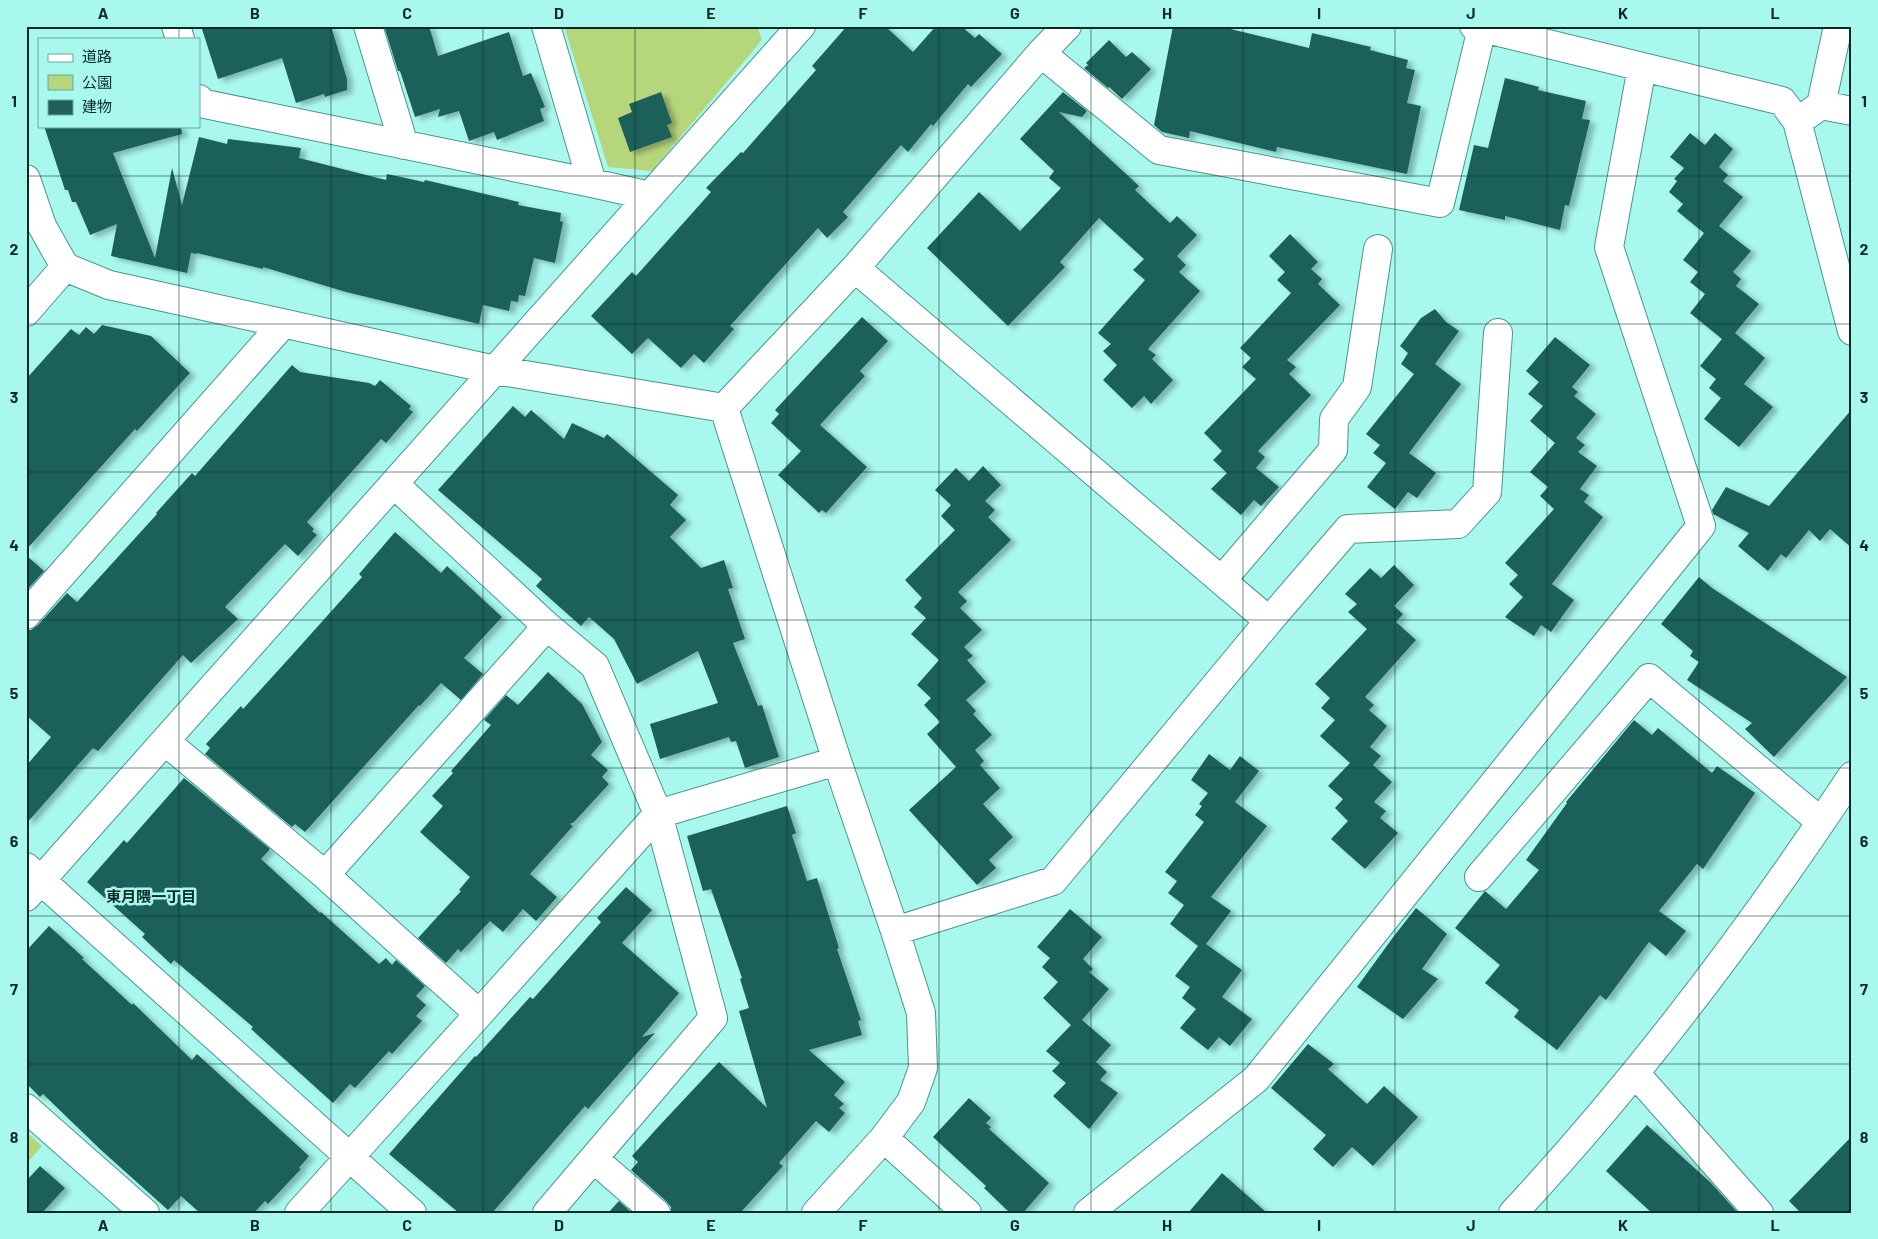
<svg xmlns="http://www.w3.org/2000/svg" width="1878" height="1239" viewBox="0 0 1878 1239" font-family="Barlow,'Noto Sans JP',sans-serif">
<style>
.green{fill:#b6d67c}
.building{fill:#1f615a;filter:url(#shadow)}
.lines{fill:none;stroke-linecap:round;stroke-linejoin:round}
.minor-casing{stroke:#48968d;stroke-width:30}
.minor{stroke:#fff;stroke-width:28}
.grid{fill:none;stroke:#092b27;stroke-width:1;stroke-opacity:0.55}
.labels{text-anchor:middle;stroke-width:5;stroke-linejoin:round;paint-order:stroke}
.neighbourhood-label{font-size:15px;font-weight:bold;fill:#092b27;stroke:#a9f8ed}
.neatline{fill:none;stroke:#092b27;stroke-width:2}
.grid-label{font-size:16px;text-anchor:middle;font-weight:bold;fill:#092b27}
</style>
<defs>
<filter id="shadow"><feDropShadow dx="5.5" dy="3" stdDeviation="2.5" flood-color="#0004"/></filter>
</defs>
<rect width="100%" height="100%" fill="#a9f8ed"/>
<path class="green" d="M564,26h193l5,14 -110,131 -44,-4z
M26,1132l16,14 -16,18z"/>
<path class="building" d="M201,26h130l16,53v11l-22,7 -1,-3 -28,9 -14,-45 -64,21z
M384,26h45l9,30 71,-24 14,44 8,-3 14,34 -5,2 4,12 -47,19 -3,-8 -25,9 -10,-30 -21,6 2,-8 -25,8 -15,-46h-2z
M847,26h38l28,26 23,-26h25l14,12 4,-4 23,20 -31,33 -3,-3 -35,42 -2,-2 -23,28 -7,-7 -58,67 5,5 -21,21 -9,-10 -88,98 4,3 -30,34 -10,-9 -13,14 -33,-30 -16,16 -41,-38 41,-44 4,4 75,-84 -5,-4 35,-36 2,1 73,-83 -4,-4z
M1173,26h45l91,22 3,-15 59,14 -1,3 38,10 -2,8 9,2 -8,33 14,3 -14,68 -130,-27 -1,5 -86,-21 -1,7 -27,-6 -8,-7z
M1109,40l17,17 6,-5 19,17 -29,30 -13,-12 -1,1 -24,-20 4,-3 -2,-2z
M1505,78l34,9 -1,3 48,11 -4,18 8,1 -21,86 -4,-1 -5,25 -55,-14v4l-46,-10 15,-65 14,3z
M661,92l11,31 -5,2 5,12 -42,15 -12,-34 14,-6 -3,-8z
M1063,92l24,19 -5,6 -23,-5 80,74 -4,4 35,33 7,-7 20,19 -20,21 9,9 -7,7 21,19 -52,58 8,6 -4,4 21,21 -22,24 -7,-8 -12,12 -29,-28 14,-15 -14,-14 8,-7 -13,-11 47,-53 -12,-10 11,-11 -45,-41 -39,44 5,5 -57,59 -81,-78 52,-56 41,39 41,-43 -12,-10 5,-7 -34,-32z
M44,126h137l1,8 -69,19 42,105 17,-90 10,37 17,-68 28,7 1,-5 73,9 -2,10 87,22 1,-6 37,8 1,-2 94,22 -1,3 43,8 -1,8 3,1 -8,41 -21,-5 -9,38 -6,-1 -1,7 -7,-1 -2,10 -26,-6 -4,19 -133,-32 -83,-25v2l-66,-16v1l-6,-1 -4,20 -76,-17 6,-32 -27,11 -14,-33h-4l-4,-12h-3z
M1690,133l15,12 10,-12 18,16 -14,18 9,8 -5,6 20,16 -24,29 32,25 -18,21 8,7 -5,7 23,18 -24,29 30,25 -21,26 29,23 -34,40 -35,-28 17,-21 -12,-10 7,-9 -16,-13 22,-27 -32,-26 15,-19 -15,-12 8,-10 -15,-12 21,-27 -27,-22 6,-7 -14,-12 8,-11 -3,-2 10,-11 -14,-11z
M1290,234l28,28 -7,7 11,10 -4,5 22,21 -53,55 9,7 -7,7 22,21 -53,56 7,6 -9,11 23,19 -18,19 -7,-6 -13,15 -30,-26 16,-16 -14,-13 9,-9 -18,-18 52,-54 -14,-12 9,-9 -11,-10 51,-55 -14,-13 8,-8 -16,-16z
M1435,309l11,13 13,9 -24,33 26,20 -52,69 27,20 -19,25 -9,-6 -13,17 -28,-22 19,-24 -13,-10 7,-8 -14,-11 48,-60 -13,-10 7,-11 -8,-7 21,-28z
M862,317l26,24 -28,30 5,5 -45,49 47,42 -41,46 -4,-3 -3,3 -41,-38 23,-24 -30,-28 8,-9 -4,-4z
M102,325l49,11 39,37 -53,58 -2,-2 -109,121v-171l45,-50 8,6 7,-8 8,7z
M1555,337l35,28 -18,22 6,5 -4,4 22,18 -20,24 9,7 -7,7 19,14 -17,23 9,6 -5,7 19,15 -51,67 22,16 -23,32 -10,-7 -7,11 -29,-19 18,-20 -14,-13 9,-9 -13,-12 49,-54 -14,-13 8,-9 -18,-15 25,-29 -25,-22 13,-15 -15,-12 11,-12 -13,-11z
M292,365l8,7 69,11 6,3 5,-6 31,26 -2,3 4,3 -27,31 -5,-4 -74,83 7,7 -2,2 5,4 -19,21 -13,-12 -60,63 13,12 -47,44 -8,-8 -85,96 -5,-3 -67,76v-58l25,-29 -25,-22v-85h5l7,-5 29,-32 10,9 80,-88 -1,-1 36,-40 3,3z
M513,406l12,11 6,-7 33,29 8,-16 32,15 3,-4 71,61 -8,10 16,15 -16,17 31,31 23,-8 9,28 -5,1 17,50 -12,4 25,63 4,-1 17,52 -34,11 -9,-27 -5,1 -2,-5 -69,22 -10,-35 68,-21 -20,-52 -61,33 -23,-45 -25,-22 -8,9 -45,-40 6,-7 -104,-89z
M1852,409v139l-22,-19 -10,12 -11,-11 -23,28 -5,-4 -13,17 -30,-25 11,-13 -36,-19 -1,-4 14,-23 43,19z
M983,466l18,19 -16,16 10,9 -7,7 23,23 -53,52 9,9 -7,7 22,22 -18,17 9,9 -6,4 19,22 -20,18 10,11 -3,3 19,21 -17,15 9,11 -4,4 20,23 -17,16 30,33 -24,23 7,8 -19,17 -68,-75 47,-43 -29,-33 13,-12 -16,-17 7,-7 -14,-13 22,-25 -28,-26 15,-16 -12,-11 8,-9 -17,-18 50,-50 -14,-14 10,-11 -16,-15 21,-22 13,13z
M395,532l46,41 6,-7 55,51 -38,41 19,16 -22,26 -20,-17 -21,23 -1,-1 -114,127 -10,-8 -3,3 -87,-73 5,-6 -4,-4 35,-38 2,3 50,-55 69,-77 -3,-3z
M26,555l18,16 -18,20z
M1394,565l20,20 -20,21 9,8 -7,8 20,18 -51,57 9,8 -5,5 18,16 -17,21 11,9 -8,9 19,17 -18,20 12,9 -6,7 18,15 -33,36 -34,-30 17,-18 -13,-13 8,-9 -15,-13 22,-23 -30,-27 15,-16 -14,-12 9,-10 -15,-14 52,-55 -19,-17 9,-8 -12,-10 25,-26 11,10z
M1699,577l13,11 135,89 -73,80 -29,-28 7,-6 -65,-43 12,-18 -9,-6 3,-5 -32,-27z
M548,672l34,32 20,38 -11,13 17,15 -6,7 7,7 -35,38 -4,2 3,2 -43,48 27,23 -21,24 -13,-12 -20,23 -13,-11 -29,31 -3,-3 -12,14 -28,-25 43,-47 -2,-1 11,-13 -50,-45 23,-26 -11,-10 21,-23 -2,-2 40,-46 -7,-5 22,-25 12,10z
M1634,720l18,15 6,-7 54,45 5,-7 38,27 -52,76 -6,-5 -38,47 27,20 -20,25 -17,-14 -43,58 -6,-5 -43,55 -43,-33 5,-7 -34,-27 15,-18 -45,-37 30,-37 21,18 33,-39 -13,-10 41,-57 -1,-1z
M1209,754l21,16 10,-14 19,15 -24,31 32,24 -56,71 20,14 -25,33 36,26 -20,27 30,22 -22,27 -11,-9 -11,13 -28,-22 16,-19 -14,-11 8,-11 -15,-11 23,-30 -28,-22 14,-19 -16,-12 9,-12 -12,-9 39,-50 -9,-7 7,-9 -3,-2 9,-11 -17,-13z
M184,778l86,71 -9,10 59,54 1,-1 58,52 7,-6 6,7 4,-5 29,26 -9,10 10,9 -10,11 6,5 -30,33 -3,-3 -34,37 -5,-4 -17,19 -82,-74 2,-2 -79,-67 -3,4 -29,-27 3,-3 -58,-52 37,-42 3,3z
M787,806l9,27 -4,2 15,46 10,-3 22,70 -2,1 24,71 -3,1 4,14 -53,15 36,32 -11,13 10,9 -5,4 6,5 -16,19 -13,-11 -37,42 4,3 -43,47h-69v-6l-5,-6 -35,-31 7,-8 -6,-6 27,-30 60,-64 48,46 -28,-97 10,-3 -9,-29 2,-1 -31,-89 -8,2 -16,-55z
M626,887l26,23 -30,33 57,50 -37,44 13,-4 -67,76 -3,-3 -93,107h-33l-70,-59 86,-98 1,1 54,-60 3,2 68,-77 -4,-4z
M1416,908l31,26 -25,35 16,10 -35,40 -46,-32 37,-51z
M1070,909l32,28 -19,22 10,10 -4,3 20,17 -27,31 29,25 -15,17 11,10 -7,8 18,13 -29,36 -36,-33 13,-13 -14,-12 8,-8 -14,-12 25,-26 -28,-27 15,-16 -16,-15 8,-9 -13,-11z
M49,926l35,32 -2,1 50,46 1,-2 59,57 5,-6 112,102 -10,12 2,1 -33,35 -3,-3 -11,12h-54l-19,-17 -13,14 -67,-60 -58,-56 -3,3 -14,-14v-132z
M1308,1044l26,20 -6,5 39,35 17,-18 34,31 -45,49 -21,-19 -19,20 -20,-18 13,-14 -55,-47z
M969,1098l22,20 -5,5 5,4 -2,2 60,54 -26,30h-13l-26,-25 2,-2 -53,-49z
M1647,1125l64,58 27,30h-86l-46,-42z
M1852,1136v77h-51l-12,-12z
M40,1166l25,22 -23,25h-16v-32z
M1222,1173l45,40h-79z
M619,1201l13,12h-24z"/>
<g class="lines">
<g class="minor-casing">
<path id="minor" d="M176,26l4,13
M368,26l36,119
M546,26l46,157
M1474,26l308,75 15,20 55,210
M1041,53l118,97 281,53 42,-175
M199,99l1,4 392,80 58,13
M1821,105l17,-79
M1807,115l14,-10 31,6
M26,179l16,47 23,41 44,18 386,85 229,38
M855,268l414,353 -216,260 -158,50
M26,312l39,-45
M724,408l113,353 58,170 26,82 2,55 -12,34 -27,36 -68,75
M724,408l131,-140 186,-215 26,-27
M394,484l153,142 48,40 63,148 55,204 -166,195
M1222,580l111,-130 1,-31 23,-32 21,-138
M26,615l256,-290
M1269,621l79,-92 110,-5 29,-32 11,-159
M165,741l160,134 154,139
M26,867l386,346
M325,875l222,-249
M1479,877l170,-199 172,144
M26,897l775,-871
M1635,1073l124,140
M26,1108l119,105
M884,1138l83,75
M594,1159l62,54
M299,1213l180,-199 179,-200 179,-53
M1088,1213l168,-134 445,-553 -92,-279 33,-180
M1513,1213c126,-135 237,-283 339,-437"/>
</g>
<use href="#minor" class="minor"/>
</g>
<path class="grid" d="M179,26v13M331,26v1187M483,26v1187M635,26v1187M787,26v1187M939,26v1187M1091,26v1187M1243,26v1187M1395,26v1187M1547,26v1187M1699,26v1187M179,126v1087M26,176h1826M26,324h1826M26,472h1826M26,620h1826M26,768h1826M26,916h1826M26,1064h1826"/>
<g class="labels">
<g class="neighbourhood-label">
<text x="151" y="902">東月隈一丁目</text>
</g>
</g>
<rect width="1878" height="1239" fill="none" stroke="#a9f8ed" stroke-width="55"/>
<rect x="38" y="38" width="162" height="90" fill="#a9f8ed" stroke="#69a69e"/>
<rect x="48" y="54" width="25" height="8" fill="#ffffff" stroke="#69a69e"/>
<text x="82" y="62" font-size="15" fill="#092b27">道路</text>
<rect x="48" y="75" width="25" height="15" fill="#b6d67c" stroke="#69a69e"/>
<text x="82" y="88" font-size="15" fill="#092b27">公園</text>
<rect x="48" y="100" width="25" height="15" fill="#1f615a" stroke="#69a69e"/>
<text x="82" y="112" font-size="15" fill="#092b27">建物</text>
<rect x="28" y="28" width="1822" height="1184" class="neatline"/>
<g class="grid-label">
<text x="103" y="19">A</text>
<text x="255" y="19">B</text>
<text x="407" y="19">C</text>
<text x="559" y="19">D</text>
<text x="711" y="19">E</text>
<text x="863" y="19">F</text>
<text x="1015" y="19">G</text>
<text x="1167" y="19">H</text>
<text x="1319" y="19">I</text>
<text x="1471" y="19">J</text>
<text x="1623" y="19">K</text>
<text x="1775" y="19">L</text>
<text x="14" y="107">1</text>
<text x="1864" y="107">1</text>
<text x="14" y="255">2</text>
<text x="1864" y="255">2</text>
<text x="14" y="403">3</text>
<text x="1864" y="403">3</text>
<text x="14" y="551">4</text>
<text x="1864" y="551">4</text>
<text x="14" y="699">5</text>
<text x="1864" y="699">5</text>
<text x="14" y="847">6</text>
<text x="1864" y="847">6</text>
<text x="14" y="995">7</text>
<text x="1864" y="995">7</text>
<text x="14" y="1143">8</text>
<text x="1864" y="1143">8</text>
<text x="103" y="1231">A</text>
<text x="255" y="1231">B</text>
<text x="407" y="1231">C</text>
<text x="559" y="1231">D</text>
<text x="711" y="1231">E</text>
<text x="863" y="1231">F</text>
<text x="1015" y="1231">G</text>
<text x="1167" y="1231">H</text>
<text x="1319" y="1231">I</text>
<text x="1471" y="1231">J</text>
<text x="1623" y="1231">K</text>
<text x="1775" y="1231">L</text>
</g>
</svg>
